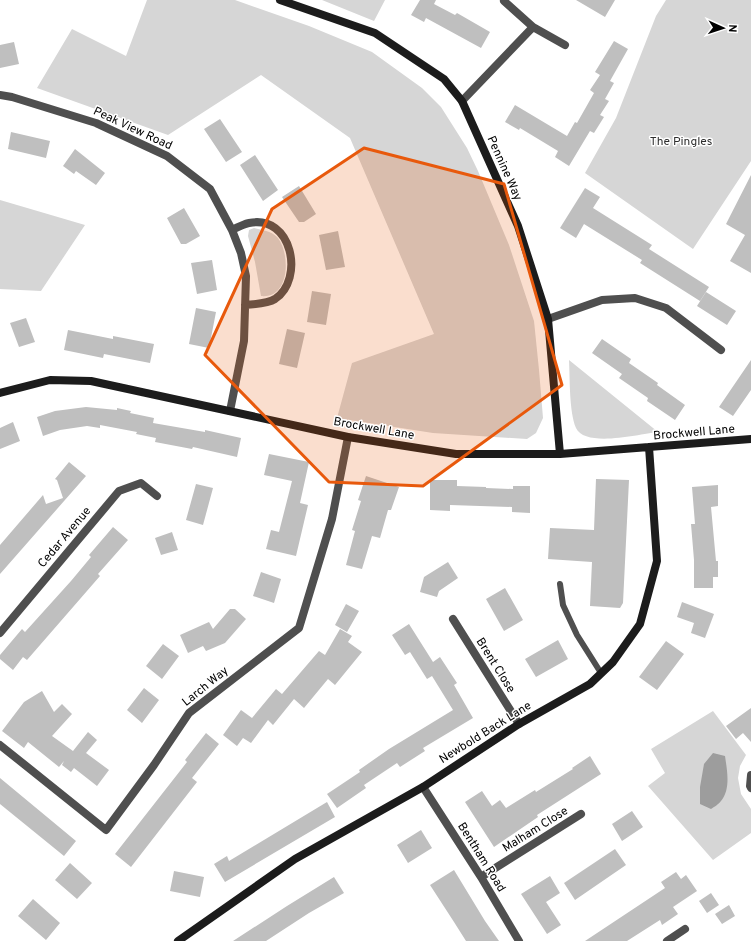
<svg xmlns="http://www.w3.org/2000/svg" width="751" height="941" viewBox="0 0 751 941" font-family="Overpass,sans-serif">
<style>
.green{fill:#d6d6d6}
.water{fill:#9d9d9d}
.building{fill:#bfbfbf}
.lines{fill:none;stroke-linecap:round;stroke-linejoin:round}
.lane{stroke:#4f4f4f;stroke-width:6}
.street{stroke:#4f4f4f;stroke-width:8}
.secondary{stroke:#1c1c1c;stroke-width:8}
.marked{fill:#e8590c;fill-opacity:0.2;stroke:#e8590c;stroke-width:3;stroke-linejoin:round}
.labels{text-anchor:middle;stroke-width:3;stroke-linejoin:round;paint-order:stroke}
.street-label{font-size:12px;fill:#000;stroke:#fff}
.park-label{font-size:12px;fill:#2d2d2d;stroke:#fff}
</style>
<rect width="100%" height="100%" fill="#fff"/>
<path class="green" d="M147,0h88l74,26 63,26 50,36 19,19 26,41 11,23 31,74 25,76 5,49 4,48 -7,15 -9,6 -94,-6 -96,-15 15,-55 82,-29 -84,-196 -89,-63 -93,60 -131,-47 35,-59 54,27z
M322,0h63l-11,21z
M666,0h85v161l-58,88 -108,-76 31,-55 40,-102z
M0,200l85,25 -44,66 -41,-2z
M254,228c8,2 17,3 23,9 14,16 13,62 -16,59l-6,-34 -7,-26 1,-6z
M569,360l89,72c-18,2 -73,16 -82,-4 -7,-17 -6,-49 -7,-68z
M713,711l33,44 -6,11 -2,12 3,16 10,15v24l-38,27 -65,-74 17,-13 -14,-24z"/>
<path class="water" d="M713,753l12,3c2,14 6,33 -4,45 -2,3 -7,6 -10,8l-11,-5v-17l4,-23z"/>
<path class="building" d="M420,0h16l-2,4 21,11 2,-2 33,19 -9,16 -55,-30 -2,4 -13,-7z
M576,0h39l-10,17z
M614,41l14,8 -18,32 4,2 -9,16 4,2 -9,14 4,2 -10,16 -4,-2 -21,35 -14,-9 3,-6 -38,-23 -1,2 -14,-8 10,-17 52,31 8,-14 2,1 17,-30 -4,-3 10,-15 -5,-3z
M14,42l5,22 -19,4v-23z
M220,119l22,33 -16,10 -22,-33z
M11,132l39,9 -4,17 -38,-9z
M75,149l30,24 -9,12 -20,-14 -2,3 -11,-8z
M255,155l23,35 -15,11 -23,-36z
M751,175v98l-21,-12 15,-26 -19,-11z
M299,186l17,28 -12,8h-5l-17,-25z
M585,188l15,9 -7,11 59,37 -3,4 60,38 -9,14 -60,-38 2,-3 -58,-36 -8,14 -16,-10z
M184,208l16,28 -14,8h-5l-14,-26z
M338,231l7,36 -19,3 -7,-35z
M212,260l5,30 -20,4 -6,-31z
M312,291l19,3 -5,31 -19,-3z
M706,292l30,19 -9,14 -30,-19z
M196,308l20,4 -7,36 -20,-4z
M26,318l9,24 -16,5 -9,-24z
M287,329l18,4 -8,35 -18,-4z
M68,330l45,9v-3l41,8 -4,19 -46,-9 -1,4 -39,-8z
M602,339l29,20 -2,4 29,20 -1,2 28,20 -10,15 -28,-19 1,-3 -29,-20 3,-4 -30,-21z
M751,360v30l-18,26 -14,-9z
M86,407l31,3v-2l14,3 -1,2 24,5 -1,5 52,9v-2l36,8 -4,19 -44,-10 -1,2 -37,-7 1,-4 -20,-4 1,-2 -37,-7v3l-13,-2 -27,4 -17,6 -6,-19 18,-6z
M13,422l7,19 -20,8v-21z
M269,454l40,8 -9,41 8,2 -12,51 -30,-7 5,-19 8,2 13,-51 -28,-6z
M69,462l17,14 -86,98v-29l43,-50 3,9 17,-6 -6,-18 -2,-1z
M366,476l33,11 -8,23h-3l-8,28 -8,-2 -10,33 -16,-4 9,-34 -3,-1 9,-29 -3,-1z
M596,479l33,1 -6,123 -3,5 -30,-2 2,-44 -44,-3 2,-31 44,2z
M430,480h27v6l29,1v1l27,1v-3h17v27l-18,-1v-5l-62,-2v6l-20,-1z
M196,484l17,4 -10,37 -17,-5z
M718,485v21l-7,1 5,54h2v16h-5v11h-19v-28l-3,-36h4l-3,-37z
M113,527l15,13 -30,34 2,2 -73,84 -4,-3 -10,13 -13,-11v-4l22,-26 3,3 46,-51 20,-24 -2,-2z
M172,532l6,18 -17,5 -6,-17z
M448,562l10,16 -19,13 -2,6 -17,-5 4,-15z
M261,572l20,7 -7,24 -21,-7z
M505,588l18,32 -19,11 -18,-32z
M682,602l32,12 -9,24 -14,-5 3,-10 -17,-6z
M346,604l13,7 -12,21 -12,-7z
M230,609h5l11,10 -21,24 -19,8 -3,-5 -15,7 -8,-18 29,-13 4,7z
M409,624l24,38 7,-5 17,26 -3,2 19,33 -50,30 2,3 -25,16 -3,-4 -33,22 2,3 -29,20 -10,-14 33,-22 -1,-2 30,-21 64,-39 -21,-34 -5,3 -17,-27 -5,3 -13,-20z
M340,629l12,7 -4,6 14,10 -27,33 -7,-6 -24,29 -10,-9 -21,26 -5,-5 -17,23 -8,-5 -6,8 -14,-11 18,-25 11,8 24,-29 6,5 37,-43 6,4z
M558,640l10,19 -32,18 -11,-18z
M666,641l18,13 -27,36 -18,-13z
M163,644l16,12 -17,23 -16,-13z
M144,688l15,12 -17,23 -15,-13z
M42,691l12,21 8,-8 10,10 -20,22 21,15 15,-19 9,8 -11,13 23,17 -12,16 -23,-18 -3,4 -9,-7 2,-4 -5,6 -31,-25 -4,6 -22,-17 22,-29z
M751,708v34l-8,-9 -7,6 -10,-13z
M206,733l13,11 -27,34 5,4 -66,85 -16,-13 72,-92 -2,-2z
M590,756l11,18 -64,41 1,2 -44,30 -29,-45 17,-11 10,15 8,-6 6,8 29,-18 1,2 37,-23 -1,-1z
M0,778l76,63 -12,15 -64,-52z
M327,802l8,15 -110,65 -11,-18 13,-8 2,5z
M632,811l11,16 -21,14 -10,-17z
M421,830l11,18 -24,15 -11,-18z
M615,849l11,16 -51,35 -11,-17z
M70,863l22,20 -15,16 -22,-19z
M454,870l31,51 14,20h-33l-12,-19 -24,-37z
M174,871l30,6 -4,20 -30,-6z
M676,872l5,7 5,-4 11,16 -24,16 5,7 -16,11 -2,-5 -33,21h-42l80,-53 -4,-6z
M550,876l10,17 -14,9 15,23 -14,9 -26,-40z
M334,877l10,16 -35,20 -43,28h-33l54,-35z
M711,893l8,12 -12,8 -8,-12z
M33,899l27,24 -14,17 -28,-24z
M729,905l6,11 -13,8 -7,-10z"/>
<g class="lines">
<path class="lane" d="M560,584l3,21 14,30 24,38"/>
<path class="street" d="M504,1l29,26 32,18
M0,95l12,2 84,26 71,33 43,33 22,41 9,23 5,23 -2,65 -14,70
M462,101l71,-74
M232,230c6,-3 12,-6 17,-7 43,-9 56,56 26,76 -8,5 -20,5 -30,6
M548,319l54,-19 33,-2 31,10 55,42
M453,619l66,105
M0,633l119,-142 22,-8 16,13
M0,745l106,85 48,-65 35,-52 110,-85 33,-109 16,-82
M751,775l-1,11 1,2
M423,787l58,90 38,64
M481,877l100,-63
M667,941l18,-12"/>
<path class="secondary" d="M280,0l95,33 69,46 18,22 56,125 30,93 12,135
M0,393l50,-13 41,1 257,56 108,17h104l191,-15
M178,941l117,-82 128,-72 96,-63 71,-40 23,-22 27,-38 17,-63 -8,-114"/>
</g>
<path class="marked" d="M364,148l140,36 58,201 -139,101 -94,-4 -124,-127 67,-146z"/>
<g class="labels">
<g class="street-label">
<text transform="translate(133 128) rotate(25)" y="4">Peak View Road</text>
<text transform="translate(505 168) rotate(66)" y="4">Pennine Way</text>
<text transform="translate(374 428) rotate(10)" y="4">Brockwell Lane</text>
<text transform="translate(694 432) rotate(-5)" y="4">Brockwell Lane</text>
<text transform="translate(64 537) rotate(-50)" y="4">Cedar Avenue</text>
<text transform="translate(496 665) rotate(58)" y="4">Brent Close</text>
<text transform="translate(205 686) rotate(-39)" y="4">Larch Way</text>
<text transform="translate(485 732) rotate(-32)" y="4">Newbold Back Lane</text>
<text transform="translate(535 829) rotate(-32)" y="4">Malham Close</text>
<text transform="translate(482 857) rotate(58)" y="4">Bentham Road</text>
</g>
<g class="park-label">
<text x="681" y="145">The Pingles</text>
</g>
</g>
<g transform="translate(723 28) rotate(93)" stroke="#ffffff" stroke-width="3" paint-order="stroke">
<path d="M0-3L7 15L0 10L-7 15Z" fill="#000000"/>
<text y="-6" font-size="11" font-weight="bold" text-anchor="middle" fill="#000000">N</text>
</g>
</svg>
